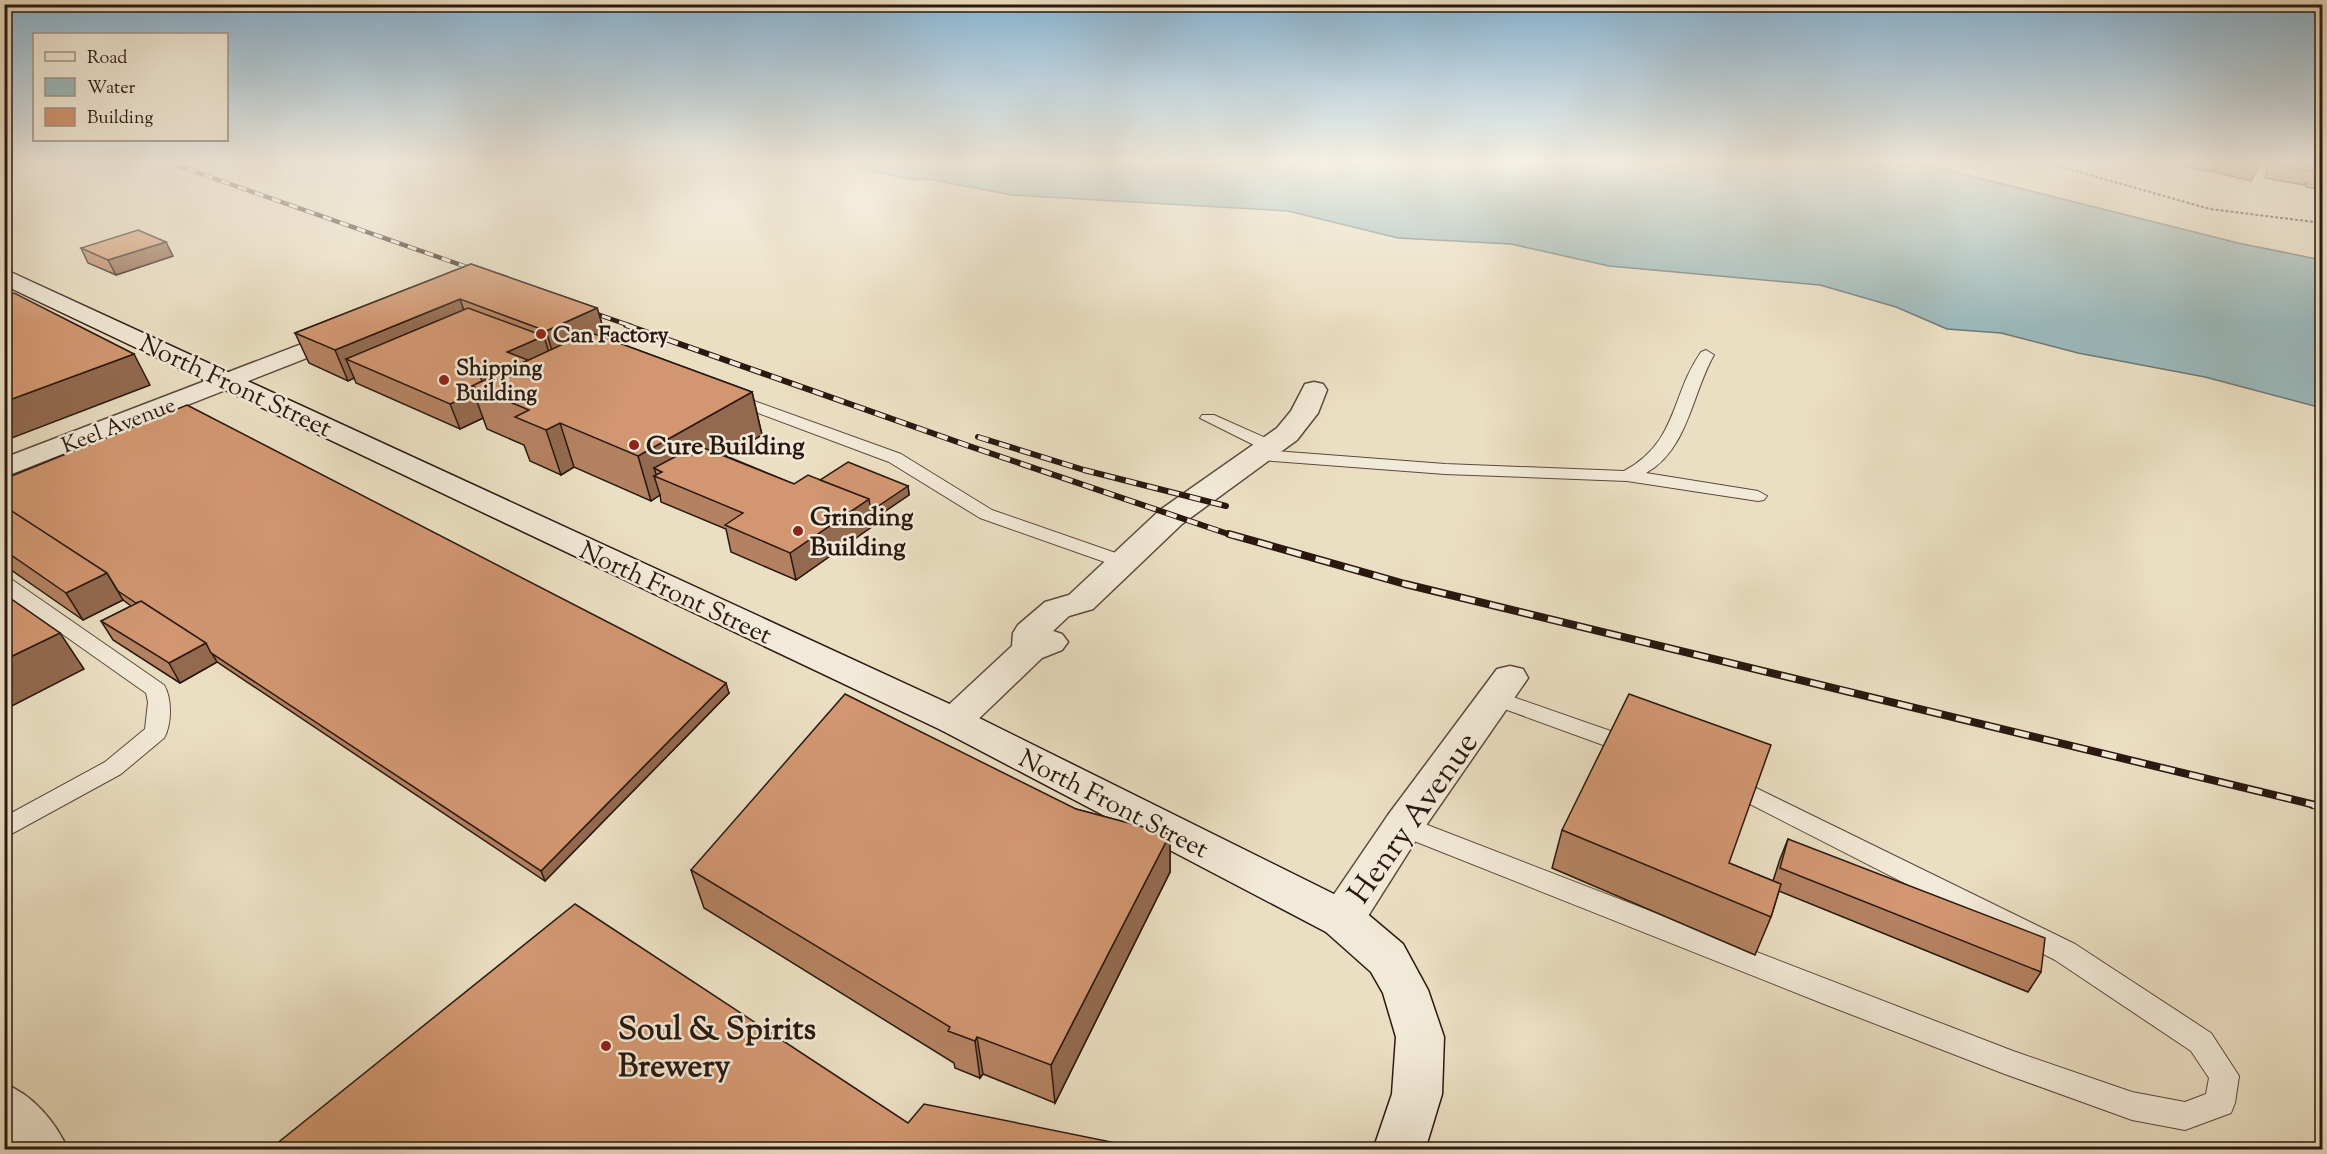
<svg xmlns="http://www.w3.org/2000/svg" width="2327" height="1154" viewBox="0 0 2327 1154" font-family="'Sorts Mill Goudy',serif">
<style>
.water{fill:#9bbabc;stroke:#6e7977;stroke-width:1.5}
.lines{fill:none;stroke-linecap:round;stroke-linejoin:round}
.lane-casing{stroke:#5a4a3d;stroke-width:2}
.street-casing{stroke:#5a4a3d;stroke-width:3}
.secondary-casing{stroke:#2a1810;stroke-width:3}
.path{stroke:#2a1810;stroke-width:2;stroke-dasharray:3 2;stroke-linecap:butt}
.lane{fill:#f2ead8;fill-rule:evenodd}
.street{fill:#f2ead8;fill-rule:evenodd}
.secondary{fill:#f2ead8;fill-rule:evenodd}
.rail-far3-casing{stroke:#2a1810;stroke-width:4.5}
.rail-far2-casing{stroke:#2a1810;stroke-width:6}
.rail-far1-casing{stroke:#2a1810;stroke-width:8}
.rail-casing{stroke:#2a1810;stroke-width:8}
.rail-far3{stroke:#f2ead8;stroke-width:3;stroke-dasharray:9;stroke-linecap:butt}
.rail-far2{stroke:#f2ead8;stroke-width:4;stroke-dasharray:11;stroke-linecap:butt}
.rail-far1{stroke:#f2ead8;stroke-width:5;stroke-dasharray:15;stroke-linecap:butt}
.rail{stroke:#f2ead8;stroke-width:6;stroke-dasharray:19;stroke-linecap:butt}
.wall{fill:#b58261;stroke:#2a1810;stroke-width:1.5}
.shaded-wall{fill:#936a4f;stroke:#2a1810;stroke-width:1.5}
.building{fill:#d29771;stroke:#2a1810;stroke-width:1.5}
.poi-dot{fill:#8f2418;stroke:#f2ead8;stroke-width:2}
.labels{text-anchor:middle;stroke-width:5;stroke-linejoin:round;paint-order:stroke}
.far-poi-label{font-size:22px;font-weight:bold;fill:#2a1810;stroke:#f2ead8;text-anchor:start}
.far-street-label{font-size:22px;fill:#2a1810;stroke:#f2ead8}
.street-label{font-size:26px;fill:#2a1810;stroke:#f2ead8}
.poi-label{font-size:26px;font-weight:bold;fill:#2a1810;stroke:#f2ead8;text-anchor:start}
.near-street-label{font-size:32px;fill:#2a1810;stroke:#f2ead8}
.near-poi-label{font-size:32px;font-weight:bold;fill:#2a1810;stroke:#f2ead8;text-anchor:start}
</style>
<rect width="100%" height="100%" fill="#ebdfc3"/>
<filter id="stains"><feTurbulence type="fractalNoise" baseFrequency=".00333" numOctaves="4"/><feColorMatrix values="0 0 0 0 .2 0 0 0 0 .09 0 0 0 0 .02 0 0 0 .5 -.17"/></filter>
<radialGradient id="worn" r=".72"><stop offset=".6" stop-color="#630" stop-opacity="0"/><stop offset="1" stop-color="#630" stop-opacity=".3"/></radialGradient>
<path class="water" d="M851,163h1068l319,80 84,17v148l-117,-31 -127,-24 -77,-20 -54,-4 -51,-22 -76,-22 -211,-19 -98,-22 -113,-6 -110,-27 -276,-16 -84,-16h-19l-50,-11z"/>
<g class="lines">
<g class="lane-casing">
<path id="lane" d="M1706,350l8,5c-22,38 -26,95 -68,118l112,18 9,5 -3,4 -6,1 -131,-20 -182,-7 -184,-14 -9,-5 3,-4 9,-1 -64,-32 2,-3h12l63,28 2,4 -4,4 170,13 179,7c54,-29 46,-74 77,-119z
M732,393l169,61 91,56 138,48 3,4 -10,6 -7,-2 -136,-48 -91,-56 -163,-61 -2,-3z
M4,577l7,2 153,106c8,13 8,39 0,53l-43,36 -117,64v-21l101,-55 40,-33 3,-27 -2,-9 -142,-100z
M1496,691l126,44 3,6 -3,6 -8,2 -126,-46 -3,-5 3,-5z
M1752,786l323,158 136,89 28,43 -4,27 -4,10 -46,17 -53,-10 -130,-47 -178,-69 -430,-171 -3,-7 3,-7 9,-2 9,2 601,232 119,41 53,10 21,-8 3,-16 -18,-27 -136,-91 -311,-159 -4,-6 4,-6z"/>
</g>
<g class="street-casing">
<path id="street" d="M2303,163h19v7l-17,-3z
M346,327l9,2 3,5 -3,5 -351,138v-19z
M1314,382l9,2 4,6 -9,23 -21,27 -115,84 -89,85 -24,7 -16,15 9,3 6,8 -6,8 -20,8 -75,72 -13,4 -13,-4 -6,-9 6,-9 71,-66 1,-13 5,-8 27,-23 24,-7 91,-85 117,-82 14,-17 14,-27z
M1510,666l13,3 5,9 -110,159 -60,95 -16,5 -16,-5 -6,-13 6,-13 62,-91 109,-146z
M4,1084c28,10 52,38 64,66h-60l-4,-5z"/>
</g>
<g class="secondary-casing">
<path id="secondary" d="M4,269l963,443 391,194 45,38 25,46 16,47 -2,57 -17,56h-52l19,-56 4,-57 -13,-44 -12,-21 -45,-40 -385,-202 -937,-445z"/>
</g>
<path class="path" d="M2047,163l163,46 112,14"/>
<use href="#lane" class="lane"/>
<use href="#street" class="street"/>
<use href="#secondary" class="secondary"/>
<g class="rail-far3-casing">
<path id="rail-far3" d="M170,163l311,109
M585,310l46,16"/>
</g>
<g class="rail-far2-casing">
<path id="rail-far2" d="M626,325l340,120 268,91
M978,437l106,33 142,36"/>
</g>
<g class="rail-far1-casing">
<path id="rail-far1" d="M1229,534l176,50 914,222"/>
</g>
<g class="rail-casing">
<path id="rail" d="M2313,805l9,2"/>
</g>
<use href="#rail-far3" class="rail-far3"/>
<use href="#rail-far2" class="rail-far2"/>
<use href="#rail-far1" class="rail-far1"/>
<use href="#rail" class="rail"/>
</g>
<path class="wall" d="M2157,163h17l-1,2h-15z
M2175,163h83v4l-7,14 -37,-9 1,-8 -3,8 -37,-7z
M2268,163h43v5l2,-4 6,1 1,-2h2v27l-16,-3v-6l-2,4 -39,-7z
M81,248l92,8 -57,19 -28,-12z
M471,264l126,44 9,29 -1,1 147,54 10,43 -36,21 68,28 26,-4 88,6 1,9 -37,25 1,6 -77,54 -65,-28 -5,-23 -65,-27 -1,-7 -9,6 -77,-34 -13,8 -31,-14 -6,-16 -37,-16 -4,-11 -23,11 -104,-46 -2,-5 -6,3 -39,-18 -14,-30z
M4,479l725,214 -184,188 -328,-219 -37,21 -67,-43 -12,-19 30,-15 -8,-6 -40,20 -79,-55z
M1076,809l94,25v38l-115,231 -72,-29 -3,4 -25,-10 -1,-5 -250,-155 -13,-38z
M1562,830l167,33 44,18 7,-22 8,-20 253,133 -13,20 -249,-101 -8,26 -16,38 -203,-87z"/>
<path class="shaded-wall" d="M166,242l7,14 -57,19 -8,-15z
M460,299l10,29 -124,31 8,19 -6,3 -13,-31z
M597,308l9,29 -51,24 -9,-30z
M544,336l7,23 -38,44 -6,-51z
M134,354l16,31 -146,56v-39z
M752,392l10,43 -85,50 -15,-13 -8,-4 3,9 -3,-1 6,19 -9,6 -13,-45z
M474,393l9,25 -23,11 -10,-25z
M560,423l14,44 -13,8 -15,-45z
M908,486l1,9 -37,25 1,6 -77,54 -6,-27 79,-54z
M107,573l16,27 -40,20 -17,-27z
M60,633l24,36 -80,41v-50z
M206,643l11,19 -37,21 -11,-20z
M726,683l3,10 -184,188 -4,-10z
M1170,834v38l-115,231 -4,-38z
M977,1037l6,37 -3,4 -5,-37z"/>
<path class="building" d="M2239,163h19v4z
M2272,163h39v8l-39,-6z
M2313,164l9,1v10l-9,-1z
M138,230l28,12 -58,18 -27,-12z
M471,264l126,44 -51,23 -86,-32 -125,51 -40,-17z
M14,293l120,61 -130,48v-106z
M468,308l76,28 -37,16 21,8 -25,12 -16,-6 -9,4 4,11 -10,5 2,7 -24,11 -104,-45z
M589,332l163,60 -114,64 -78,-33 -14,7 -31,-13 14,-7 -57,-24 21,-10 -15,-6 9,-4 16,6z
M187,405l539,278 -185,188 -330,-218 -5,-10 -65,-42 -5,2 -18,-12 -11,-18 -103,-67v-27z
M704,448l90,36 14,-9 61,24 -79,54 -65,-28 18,-12 -89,-37 8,-4 -8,-4 28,-15 8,3z
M848,462l60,24 -37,25 -2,-12 -49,-19z
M4,506l103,67 -41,20 -62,-43z
M4,594l56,39 -56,27z
M141,601l65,42 -37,20 -68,-42z
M845,694l231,115 94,25 -119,231 -74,-28 -2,4 -27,-10 2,-4 -259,-157z
M1629,694l142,51 -42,118 52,21 -10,33 -209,-87z
M1788,839l257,99 -4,34 -261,-104z
M575,904l333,219 16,-19 197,40 -2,5h-849z"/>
<linearGradient id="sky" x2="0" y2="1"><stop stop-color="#89b6d6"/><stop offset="0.5" stop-color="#f6f1e4"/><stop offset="1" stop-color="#f6f1e4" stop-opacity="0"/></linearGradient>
<rect width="2327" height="324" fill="url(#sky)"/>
<g class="poi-dot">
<circle cx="541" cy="334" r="6"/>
<circle cx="444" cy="380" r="6"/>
<circle cx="634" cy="445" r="6"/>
<circle cx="798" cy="531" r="6"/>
<circle cx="606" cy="1046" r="6"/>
</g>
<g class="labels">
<g class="far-poi-label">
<text x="553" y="342">Can Factory</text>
<text x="456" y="375">Shipping<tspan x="456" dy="25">Building</tspan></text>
</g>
<g class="far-street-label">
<text transform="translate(118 424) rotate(-21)" y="8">Keel Avenue</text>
</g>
<g class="street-label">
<text transform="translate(236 385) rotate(25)" y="9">North Front Street</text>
<text transform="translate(676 592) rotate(25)" y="9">North Front Street</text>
<text transform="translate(1114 803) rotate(27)" y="9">North Front Street</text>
</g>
<g class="poi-label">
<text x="646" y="454">Cure Building</text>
<text x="810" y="525">Grinding<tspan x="810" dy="30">Building</tspan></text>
</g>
<g class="near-street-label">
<text transform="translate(1412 817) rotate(-55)" y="11">Henry Avenue</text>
</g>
<g class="near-poi-label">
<text x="618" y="1039">Soul &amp; Spirits<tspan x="618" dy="37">Brewery</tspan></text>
</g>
</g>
<rect width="2327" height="1154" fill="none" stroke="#ebdfc3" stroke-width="24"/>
<rect x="6" y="6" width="2315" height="1142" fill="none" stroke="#2a1810" stroke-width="3"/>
<rect x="12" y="12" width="2303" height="1130" fill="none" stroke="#2a1810" stroke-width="1.5"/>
<rect x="33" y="33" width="195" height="108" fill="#f2ead8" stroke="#a29688" stroke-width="1.5"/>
<rect x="45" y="52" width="30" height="9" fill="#f2ead8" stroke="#a29688" stroke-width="1.5"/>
<text x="87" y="63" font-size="18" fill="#2a1810">Road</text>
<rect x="45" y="78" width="30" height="18" fill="#9bbabc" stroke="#a29688" stroke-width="1.5"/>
<text x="87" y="93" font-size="18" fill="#2a1810">Water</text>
<rect x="45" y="108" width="30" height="18" fill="#d29771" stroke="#a29688" stroke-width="1.5"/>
<text x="87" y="123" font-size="18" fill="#2a1810">Building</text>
<rect width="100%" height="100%" filter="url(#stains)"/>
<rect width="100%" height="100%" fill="url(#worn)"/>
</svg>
